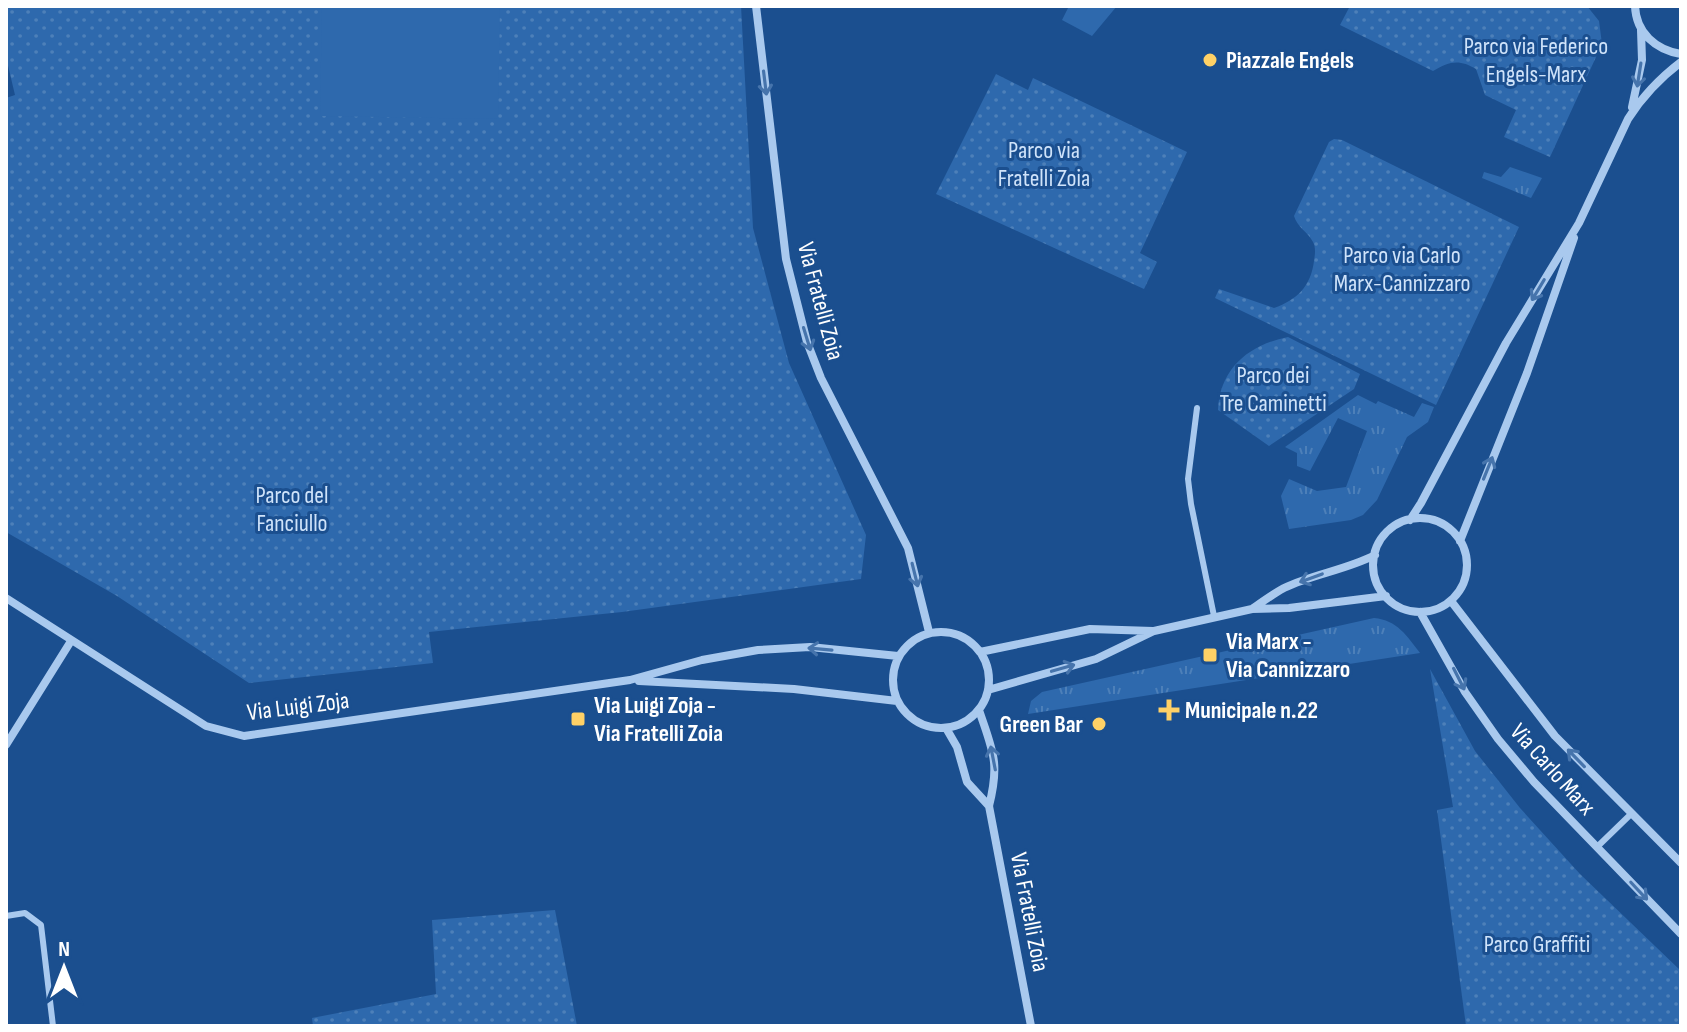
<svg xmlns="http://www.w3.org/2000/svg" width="1687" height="1032" viewBox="0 0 1687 1032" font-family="'Sofia Sans Condensed',sans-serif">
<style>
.grass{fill:url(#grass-tufts)}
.park{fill:url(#park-dots)}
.garden{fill:#2e69ad}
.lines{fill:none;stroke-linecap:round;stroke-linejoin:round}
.lane{stroke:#a9c9ee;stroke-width:6}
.street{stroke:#a9c9ee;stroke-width:8}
.oneway{stroke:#4674ac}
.poi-dot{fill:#ffd166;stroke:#1b4f8f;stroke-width:3}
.labels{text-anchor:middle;stroke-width:6;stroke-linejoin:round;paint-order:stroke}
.park-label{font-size:24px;fill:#cfe3fa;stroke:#1b4f8f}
.poi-label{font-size:24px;font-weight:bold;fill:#fff;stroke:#1b4f8f;text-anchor:start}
.street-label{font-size:24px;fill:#fff;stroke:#1b4f8f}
</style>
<defs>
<pattern id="grass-tufts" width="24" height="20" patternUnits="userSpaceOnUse" patternTransform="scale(2)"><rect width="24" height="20" fill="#2e69ad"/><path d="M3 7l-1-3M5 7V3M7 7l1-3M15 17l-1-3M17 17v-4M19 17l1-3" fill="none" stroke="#4d80b9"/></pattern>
<pattern id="park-dots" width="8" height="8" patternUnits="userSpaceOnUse" patternTransform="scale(2)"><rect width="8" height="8" fill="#2e69ad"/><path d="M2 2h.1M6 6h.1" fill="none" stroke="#4d80b9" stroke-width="1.8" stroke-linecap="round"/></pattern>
</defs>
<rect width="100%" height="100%" fill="#1b4f8f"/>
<path class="grass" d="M1510,167l32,11 -11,20 -49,-20 2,-6 17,5z
M1358,395l18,9 2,-3 36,16 8,-14 12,4 -6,15 -21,15 -30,63 -14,15 -12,5 -62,9 -8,-33 8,-17 28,12 29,-4 21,-56 -29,-13 -28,53 -13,-5v-13l-12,-6z
M1374,618c23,2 33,18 46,35l-392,61 3,-13 11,-9z"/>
<path class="park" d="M6,6h735l12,222 36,135 77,172 -5,44 -239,33 -193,20 4,31 -184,20 -132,-87 -111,-64v-434l9,-3 -9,-38z
M1350,6h237l12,15 3,23 -52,113 -46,-20 12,-27 -31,-15 -9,-26c-16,-10 -27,-8 -43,2l-93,-46z
M996,74l32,16 5,-12 154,74 -47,101 17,9 -13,27 -208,-95z
M1334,139l8,1 177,87 -83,178 -221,-107 4,-9 55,19c23,-8 37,-22 40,-47 1,-6 2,-14 -1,-19 -5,-10 -16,-15 -19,-26l35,-74z
M1288,337l72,37 -6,15 -85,57 -51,-36c2,-42 31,-65 70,-73z
M1430,669l45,82 45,57 60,66 101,97v55h-215l-29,-216 16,-3z
M555,910l22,116h-264l-1,-8 124,-24 -4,-74z"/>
<path class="garden" d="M322,6h178l-2,113 -178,-3z
M1069,6h48l-25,30 -30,-16z"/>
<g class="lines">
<path class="lane" d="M1197,408l-9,71 3,25 23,112
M1597,847l33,-32
M6,916l19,-3 16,12 12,101"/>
<path class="street" d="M756,6l30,253 21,83 14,36 87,170 21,84
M1635,6c1,27 21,44 46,48
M1632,107l10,-47 -1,-30
M1373 565a47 47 0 1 1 94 0a47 47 0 1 1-94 0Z
M1410,520l11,-17 85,-160 73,-120 49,-104c14,-22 32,-41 53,-57
M1460,541l67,-168 47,-135
M6,598l200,128 38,10 386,-56 72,-20 56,-10 52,-3 88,9
M1451,601l104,135 126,127
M1252,609c10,-7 21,-15 32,-21 29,-14 62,-18 91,-33
M1420,612l45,80 33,47 36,43 147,152
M893 680a48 48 0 1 1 96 0a48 48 0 1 1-96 0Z
M980,652l110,-23 63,2
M639,681l155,8 103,12
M988,690l108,-31 58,-28 98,-22 37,-1 97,-12
M979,710c14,42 21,52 10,96l42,220
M946,728l11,19 10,35 22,24
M6,745l65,-104"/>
</g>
<defs><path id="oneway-shaft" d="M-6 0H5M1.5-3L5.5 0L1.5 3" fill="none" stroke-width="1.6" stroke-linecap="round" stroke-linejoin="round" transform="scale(2)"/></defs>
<g class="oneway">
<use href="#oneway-shaft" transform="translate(1639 75) rotate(99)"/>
<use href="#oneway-shaft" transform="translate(765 83) rotate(83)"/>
<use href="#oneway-shaft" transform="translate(1538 290) rotate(121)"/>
<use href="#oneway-shaft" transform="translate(807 339) rotate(73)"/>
<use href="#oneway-shaft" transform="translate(1488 468) rotate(-68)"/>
<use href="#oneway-shaft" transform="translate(915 575) rotate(76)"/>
<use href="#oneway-shaft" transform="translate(1311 578) rotate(160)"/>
<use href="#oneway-shaft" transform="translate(820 649) rotate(-175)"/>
<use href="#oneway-shaft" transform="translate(1063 668) rotate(-16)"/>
<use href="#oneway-shaft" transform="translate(1459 679) rotate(63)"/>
<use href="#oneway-shaft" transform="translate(993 758) rotate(-101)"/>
<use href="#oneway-shaft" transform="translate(1576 758) rotate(-134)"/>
<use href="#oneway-shaft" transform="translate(1639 891) rotate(47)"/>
</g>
<g class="poi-dot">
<circle cx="1210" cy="60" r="8"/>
<rect x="1202" y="647" width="16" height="16" rx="4"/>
<path d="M1165 698h8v8h8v8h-8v8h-8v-8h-8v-8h8z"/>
<rect x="570" y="711" width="16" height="16" rx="4"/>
<circle cx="1099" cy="724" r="8"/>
</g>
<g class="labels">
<g class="park-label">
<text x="1536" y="54">Parco via Federico<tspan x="1536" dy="28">Engels-Marx</tspan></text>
<text x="1044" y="158">Parco via<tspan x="1044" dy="28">Fratelli Zoia</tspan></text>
<text x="1402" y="263">Parco via Carlo<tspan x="1402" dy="28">Marx-Cannizzaro</tspan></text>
<text x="1273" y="383">Parco dei<tspan x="1273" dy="28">Tre Caminetti</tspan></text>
<text x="292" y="503">Parco del<tspan x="292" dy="28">Fanciullo</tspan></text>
<text x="1537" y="952">Parco Graffiti</text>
</g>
<g class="poi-label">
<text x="1226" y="68">Piazzale Engels</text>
<text x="1226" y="649">Via Marx -<tspan x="1226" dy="28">Via Cannizzaro</tspan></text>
<text x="594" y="713">Via Luigi Zoja -<tspan x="594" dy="28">Via Fratelli Zoia</tspan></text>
<text x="1185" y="718">Municipale n.22</text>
<text x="1083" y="732" text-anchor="end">Green Bar</text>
</g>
<g class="street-label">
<text transform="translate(821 301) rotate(75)" y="8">Via Fratelli Zoia</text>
<text transform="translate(298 706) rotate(-7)" y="8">Via Luigi Zoja</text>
<text transform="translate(1553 769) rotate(48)" y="8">Via Carlo Marx</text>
<text transform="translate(1030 912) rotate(79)" y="8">Via Fratelli Zoia</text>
</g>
</g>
<rect width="1687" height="1032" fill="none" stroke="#ffffff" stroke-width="16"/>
<g transform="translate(64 968)" stroke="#1b4f8f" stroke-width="6" paint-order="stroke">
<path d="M0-6L14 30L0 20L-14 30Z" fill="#ffffff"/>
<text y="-12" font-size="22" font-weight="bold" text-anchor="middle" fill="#ffffff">N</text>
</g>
</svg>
